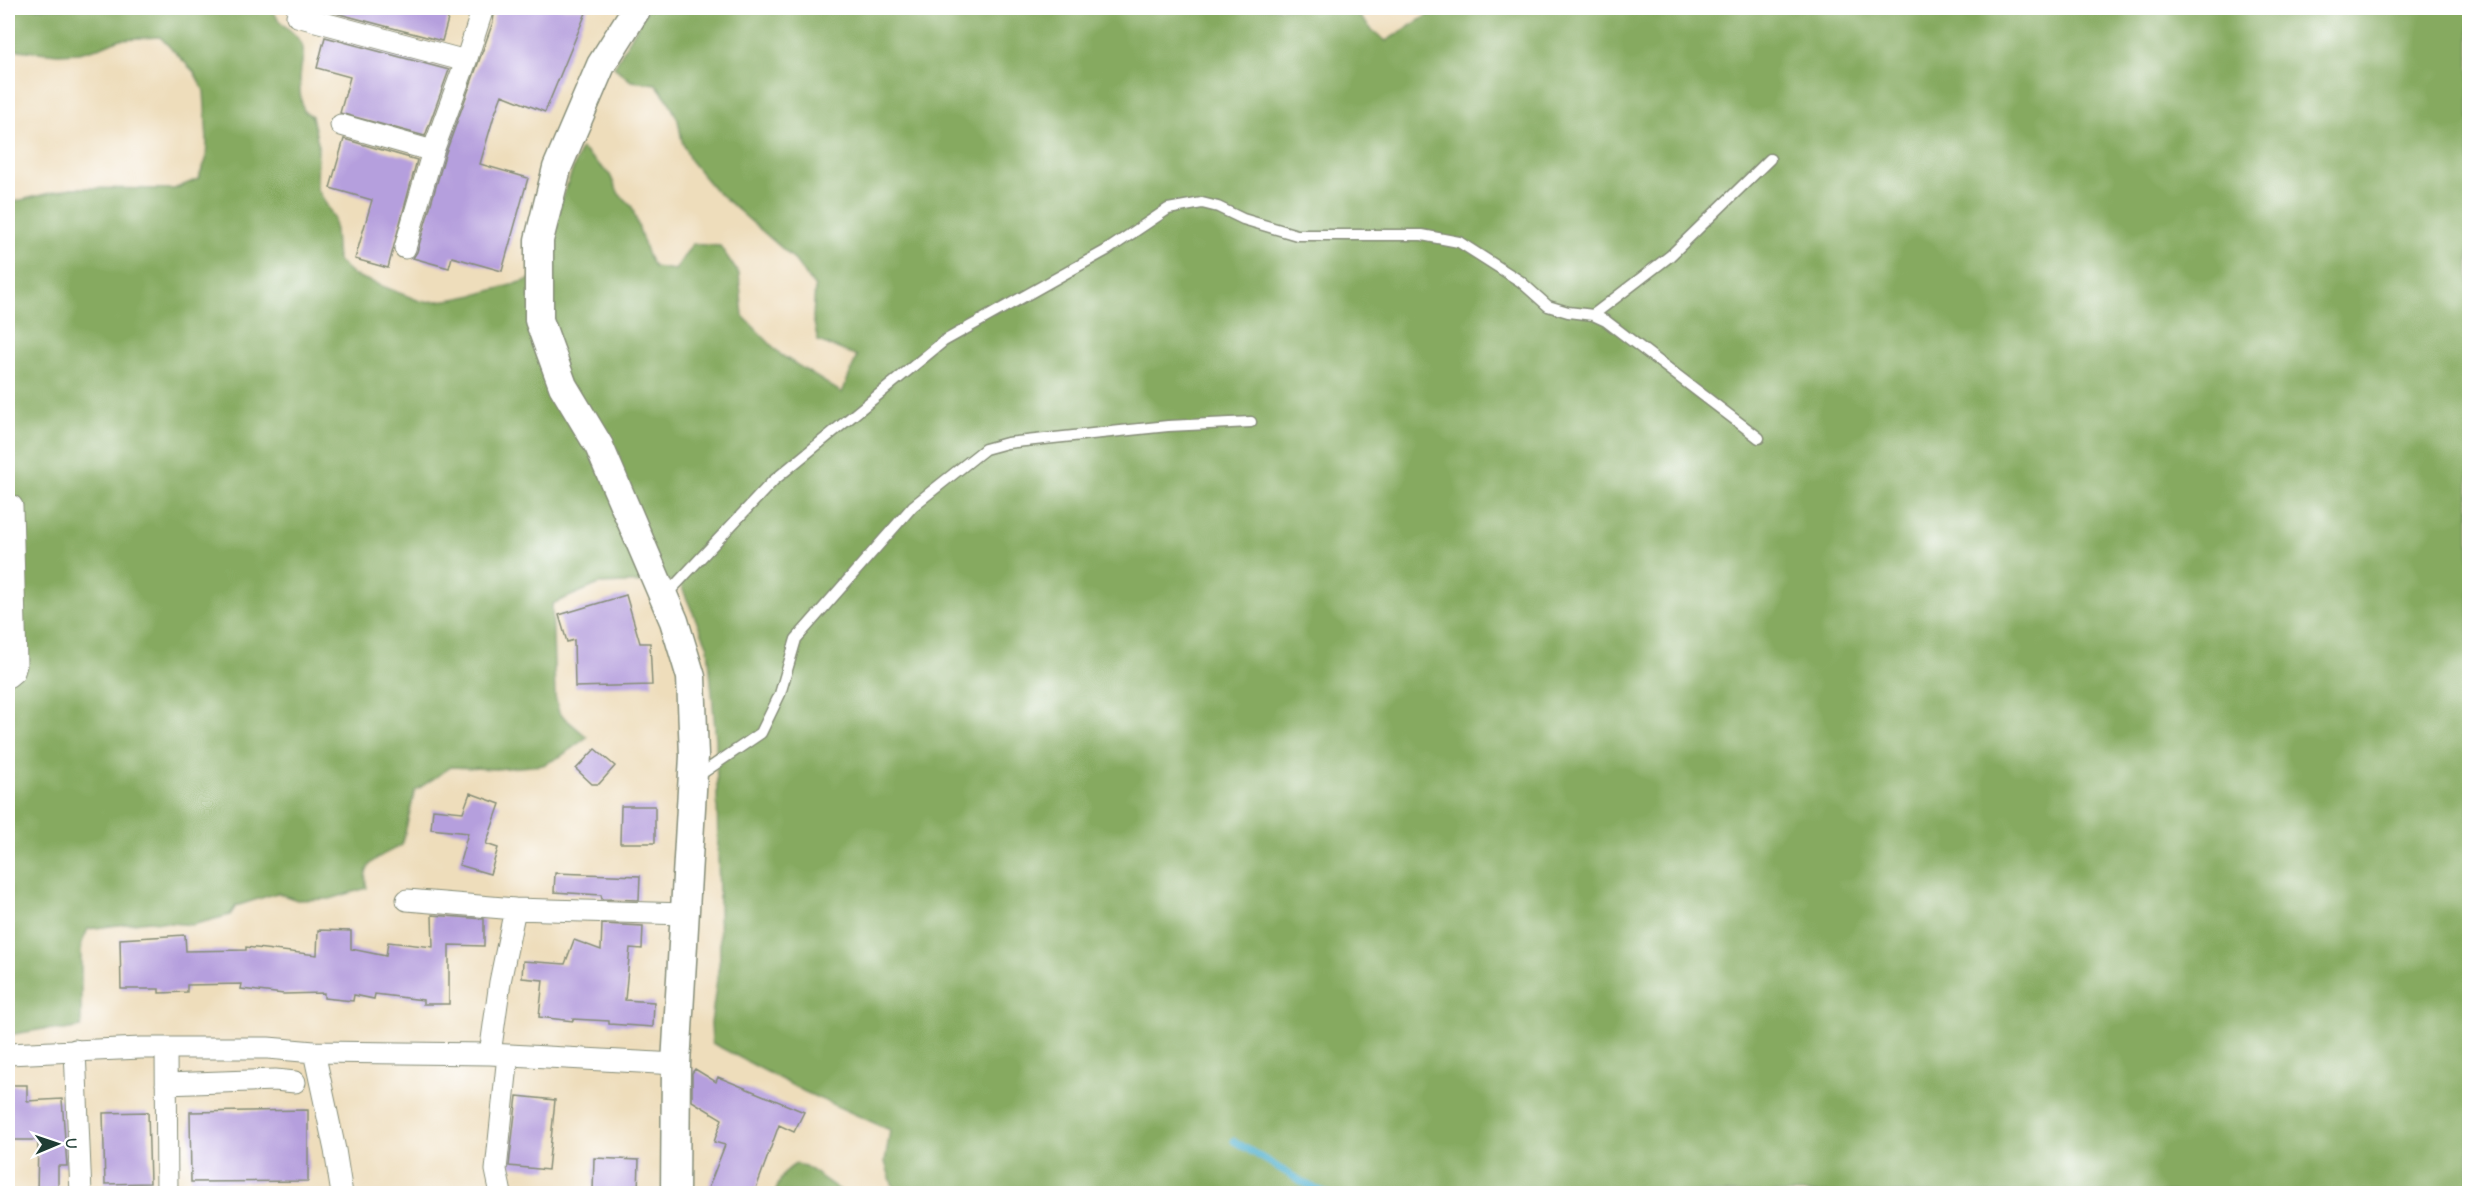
<svg xmlns="http://www.w3.org/2000/svg" width="2477" height="1201" viewBox="0 0 2477 1201" font-family="'Comic Neue',sans-serif">
<style>
.forest{fill:#86aa60;stroke:#52744a;stroke-width:1.5}
.lines{fill:none;stroke-linecap:round;stroke-linejoin:round}
.stream{stroke:#4eafcd;stroke-width:7}
.building{fill:#b59fdd}
.service-casing{stroke:#868d78;stroke-width:13}
.minor-casing{stroke:#868d78;stroke-width:23}
.secondary-casing{stroke:#868d78;stroke-width:31}
.service{stroke:#fff;stroke-width:10}
.minor{stroke:#fff;stroke-width:21}
.secondary{stroke:#fff;stroke-width:28}
</style>
<rect width="100%" height="100%" fill="#fff"/>
<filter id="ink" filterUnits="userSpaceOnUse"><feTurbulence type="fractalNoise" baseFrequency=".0167" numOctaves="2"/><feDisplacementMap in="SourceGraphic" scale="12" xChannelSelector="R" yChannelSelector="G"/><feConvolveMatrix kernelMatrix="1 2 1 2 8 2 1 2 1" color-interpolation-filters="sRGB"/></filter>
<filter id="wash" filterUnits="userSpaceOnUse"><feTurbulence type="fractalNoise" baseFrequency=".008" numOctaves="4" result="noise"/><feDisplacementMap in="SourceGraphic" scale="24" xChannelSelector="R" yChannelSelector="G"/><feGaussianBlur stdDeviation="1.35" result="paint"/><feColorMatrix in="noise" values="0 0 0 0 0 0 0 0 0 0 0 0 0 0 0 0 0 1.4 0 .05"/><feComposite in="paint" operator="in"/></filter>
<g filter="url(#wash)">
<rect width="100%" height="100%" fill="#edb"/>
<path class="forest" d="M8,8h264c5,18 29,25 31,41 1,5 -1,13 -2,19 -2,14 -2,29 3,43l8,5 6,27 -1,45 17,30 3,42 17,15 66,26c33,4 95,-18 129,-27l12,-73 20,-53 29,27 9,19 13,13 16,49 6,11 21,3 17,-26 28,2 19,28 4,42 38,39 61,38 15,-37 -39,-15 -5,-23 2,-31 -22,-29 -79,-69 -24,-29 -8,-19 -4,-21 -10,-20 -12,-16 -25,-3 -17,-14 34,-59h704l20,22 14,11 53,-33h1030v1185h-1574l-10,-31 5,-32 -85,-38 -93,-49 -1,-20 9,-66 -4,-217 -8,-93 -29,-66 -80,3 -47,20 3,92 4,17 28,24 -26,19 -18,9 -47,4 -45,-2 -36,24 -13,54c-20,11 -43,16 -35,43l-37,11 -33,1 -20,-7 -41,13 -6,9 -38,10 -43,-4 -61,8 -7,16v82l-17,3 -20,-1 -36,6v-832l63,-15 103,1 24,-10 8,-19 1,-19 -3,-50 -10,-19 -34,-35 -40,2 -19,8 -22,6 -21,1 -50,-5z
M796,1164l9,2 39,27h-69c5,-13 8,-22 21,-29z"/>
<g class="lines">
<path class="stream" d="M1234,1141l70,42 23,11"/>
</g>
<g id="blocks">
<path class="building" d="M334,8h117l-9,33 -110,-29z
M495,8h93l-43,104 -43,-17 -8,21 -14,48 48,14 -26,93 -50,-14 -3,11 -36,-10 4,-6 28,-97 48,-133z
M325,37l124,33 -24,66 -85,-23 10,-36 -33,-9z
M344,139l73,21 -29,108 -33,-9 17,-59 -42,-12z
M626,595l14,48h10l2,42 -77,2 -1,-47 -7,2 -8,-27z
M595,749l20,17 -16,18h-7l-16,-15z
M470,793l30,11 -14,40 12,4 -8,26 -31,-9 9,-32 -37,-4 2,-20 30,3z
M621,806h34v37h-35z
M555,873l85,3 -1,24 -37,-1 -1,-4 -47,-3z
M432,915l52,4v27l-35,-1v59h-26v-4l-48,-6 -1,5 -20,-4 -1,6 -29,-3v-5l-40,1 -43,-5 1,-5 -55,1v7l-28,1v-4h-38l-1,-50 65,-4 1,16 60,-1v-3l71,8 1,-25 33,1v18l35,7 2,-14 45,5z
M602,924l41,2 -1,23 -12,-1 -5,52 29,2 -1,25 -44,-3v-3l-36,-2v2l-34,-4 4,-37 -21,-2 1,-17 42,3 9,-24 27,10z
M695,1069l21,13 2,-5 86,35 -10,20 -15,-7 -25,69h-48l19,-49 -11,-3 8,-23 -30,-18v-28z
M8,1085h19v16l35,-2 5,67h-9v28h-21l1,-54h-30z
M517,1096l38,4 -7,70 -39,-4z
M308,1110v71l-117,1 -1,-70z
M148,1112l2,71 -45,1 -2,-71z
M594,1158l45,2 -1,32 -45,-1z"/>
</g>
</g>
<g filter="url(#ink)">
<use href="#blocks" fill-opacity="0" stroke="#868d78" stroke-width="1.5"/>
<g class="lines">
<g class="service-casing">
<path id="service" d="M1593,315l77,-59 100,-97
M666,595l107,-114 171,-140 163,-91 61,-41 34,-6 16,4 25,12 54,16h125l37,7 61,39 28,25 20,6 25,3 13,6 153,117
M695,778l66,-45 19,-39 16,-55 117,-133 72,-57 22,-6 161,-17 83,-4"/>
</g>
<g class="minor-casing">
<path id="minor" d="M297,16l169,45
M341,125l92,26
M405,248l28,-97 33,-90 17,-53
M8,677l6,-5 2,-7 -4,-159
M407,900l108,9 170,5
M166,1049l1,145
M75,1050l6,144
M314,1052l21,98 7,44
M8,1054l133,-6h127l46,4 176,2 186,10
M490,1054l10,-72 15,-73
M166,1084l109,-4 20,2
M501,1194l-5,-24 12,-115"/>
</g>
<g class="secondary-casing">
<path id="secondary" d="M637,8l-36,57 -44,103 -18,72v80l24,66 36,60 75,175 17,56 3,79 -18,308 -1,130"/>
</g>
<use href="#service" class="service"/>
<use href="#minor" class="minor"/>
<use href="#secondary" class="secondary"/>
</g>
</g>
<rect width="2477" height="1201" fill="none" stroke="#fff" stroke-width="30"/>
<g transform="translate(57 1144) rotate(88)" stroke="#ffffff" stroke-width="4.5" paint-order="stroke">
<path d="M0-4.5L10 22L0 15L-10 22Z" fill="#1f3d34"/>
<text y="-9" font-size="16" font-weight="bold" text-anchor="middle" fill="#1f3d34">U</text>
</g>
</svg>
